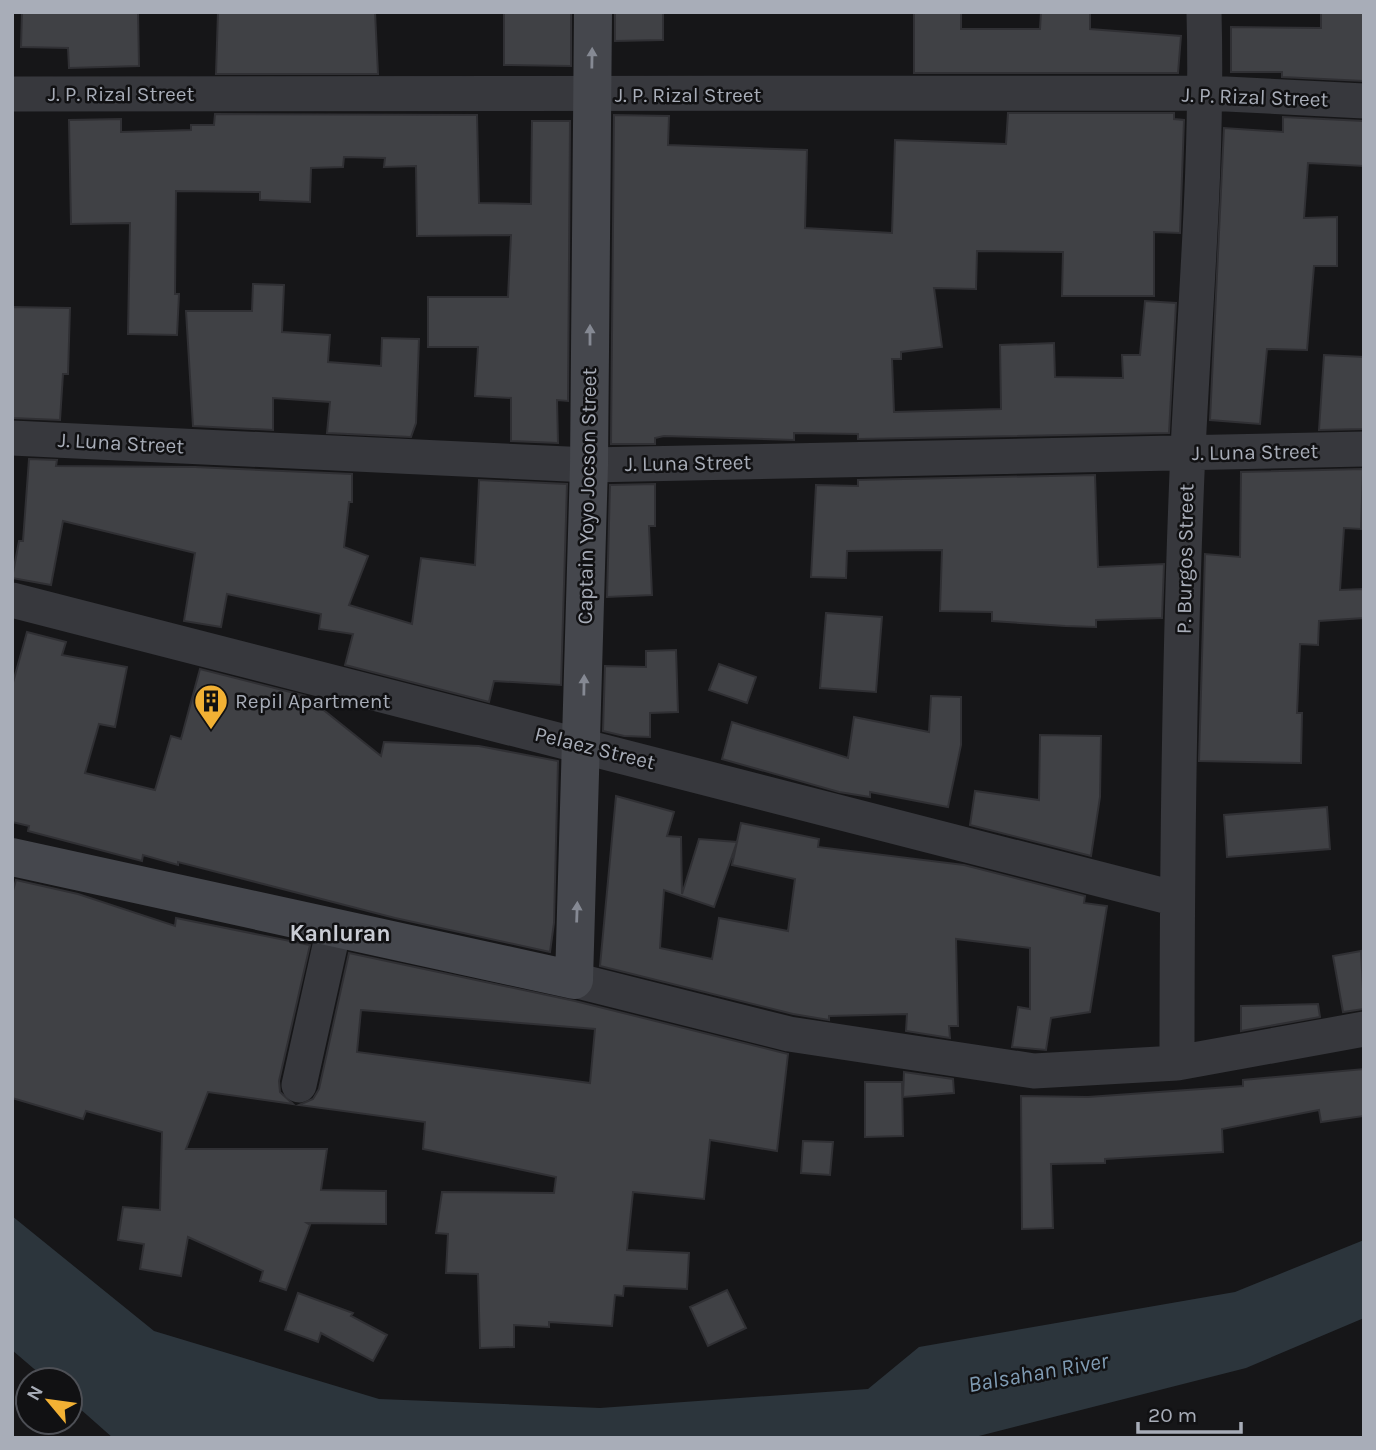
<svg xmlns="http://www.w3.org/2000/svg" width="1376" height="1450" viewBox="0 0 1376 1450" font-family="Karla,sans-serif">
<style>
.water{fill:#2c353c}
.building{fill:#404145;stroke:#303034;stroke-width:2;fill-rule:evenodd}
.lines{fill:none;stroke-linecap:round;stroke-linejoin:round}
.street{stroke:#37383d;stroke-width:35}
.secondary{stroke:#45474d;stroke-width:38}
.oneway{fill:#858993}
.labels{text-anchor:middle;stroke-width:5;stroke-linejoin:round;paint-order:stroke}
.street-label{font-size:21px;fill:#a8adb8;stroke:#111113}
.poi-label{font-size:21px;fill:#a8adb8;stroke:#111113;text-anchor:start}
.neighbourhood-label{font-size:23px;font-weight:bold;fill:#c9ccd4;stroke:#111113}
.water-label{font-size:23px;font-style:italic;fill:#7f9bb3;stroke:#111113}
</style>
<rect width="100%" height="100%" fill="#161618"/>
<path class="water" d="M12,1216l142,115 225,68 221,9 268,-19 51,-42 316,-55 129,-52v78l-118,50 -275,70h-858l-43,-38v-20h-23l-35,-30z"/>
<path class="building" d="M22,12h116l1,54 -70,2 -1,-20 -47,-1z
M218,12h157l3,62h-162z
M504,12h67v54l-67,-1z
M615,12h48v28l-48,1z
M914,12h47v17h79l1,-17h49v17l91,7 -3,37h-264z
M1321,12h43v69l-82,-4v-5h-51v-45l90,1z
M1008,113h166v6l10,1 -4,113 -26,-1v64h-92l1,-44 -86,-1 -1,38 -42,-1 8,59 -41,5v7h-9l2,53 107,-3 -1,-64 54,-2 1,34 68,1 -1,-23h18l5,-54 31,2 -7,130 -311,6v-5l-64,-1v7l-130,-4 -9,2v6h-44l3,-329 55,1 -1,29 139,5 -2,78 87,5 3,-93 111,4z
M215,114l262,1 2,88 52,1 1,-83h38l-2,280 -11,-1 1,43 -47,-2v-43l-36,-2 3,-49h-50v-50h80l3,-62 -94,1 -1,-70 -32,1 1,-9 -41,-1 -1,10 -32,1 -1,34 -50,-2v-8l-84,-1 -1,103h4l-2,41 -49,-1 2,-111 -59,1 -2,-104 52,-1v13l70,-2v-5h23z
M1283,117l81,4v45l-56,-3 -4,55 33,-1v49h-23l-7,84 -40,-1 -7,75 -50,-4 14,-292 59,4z
M253,284l31,1 -2,47 48,3 -2,27 53,4 1,-28 37,1 -3,84 -5,14 -84,-4 3,-31 -57,-4v32l-80,-4 -7,-115h66z
M12,307l58,1 -2,66h-5l-3,46 -48,-2z
M1324,355l40,2v72l-45,1z
M29,459l28,1 -1,6 139,1 157,7v28h-3l-5,45 24,9 -19,49 63,19 9,-66 54,7 4,-85 88,4 -6,201 -67,-4 -5,21 -144,-37 8,-31 -34,-5 2,-15 -94,-20 -6,33 -37,-6 11,-68 -132,-32 -12,64 -39,-7 7,-37h4z
M1363,469l-2,60 -17,-1 -4,62 24,-1v29l-45,3 -1,24 -18,-1 -3,69h5l-1,50 -102,-2 6,-207 35,3 1,-85z
M1095,475l3,92 66,-3 -2,54 -66,2v7l-31,-1 -73,-5v-9l-52,-1 2,-61 -95,1 -1,27 -35,-1 5,-92 42,1v-6z
M655,484v42h-6l3,69 -45,2 3,-112z
M826,613l56,4 -6,75 -56,-4z
M27,632l39,10 -4,13 65,12 -12,60 -16,-3 -14,49 70,17 16,-54 10,3 19,-70 106,27 75,60 3,-14 95,4 79,15 -4,162 -4,29 -155,-34 -217,-56v3l-35,-10 -1,6 -114,-30 1,-5 -17,-4v-136z
M676,650l2,62 -28,1v24l-26,-1 -21,-5 2,-65 41,1v-16z
M719,664l37,13 -9,26 -38,-13z
M931,696l30,1v48l-13,62 -78,-15v5l-31,-5 -117,-33 10,-37 116,36 6,-41 75,15z
M1040,735l61,1 -1,61 -9,59 -121,-31 5,-34 64,9z
M616,796l58,16 -7,24 14,1 1,57 17,-55 38,3 -23,65 -50,-17 -4,58 52,11 7,-41 69,13 7,-52 -63,-14 9,-42 78,16 -1,8 146,18 121,31 -1,7 23,3 -17,106 -39,6 -5,32 -34,-3 6,-40 12,2v-61l-74,-9 2,87h-9l1,12 -44,-7 1,-17 -78,2v4l-36,-6 -193,-48z
M1327,807l3,42 -103,8 -3,-42z
M16,880l62,14 97,32 1,-8 134,27 -31,136 1,11 13,12 -85,-12 -22,57h141l-6,41 65,1v33l-79,-1 3,2 -24,65 -26,-9 3,-10 -75,-34 -7,39 -41,-7 4,-25 -26,-4 5,-33 37,3 2,-78 -76,-21 -3,8 -71,-21v-204z
M1361,951l3,58 -21,3 -10,-56z
M349,953l226,48 213,53 -11,97 -67,-11 -6,59 -71,-7 -6,58 62,3 -2,36 -63,-3 -1,10 -8,-1 -3,31 -63,-4v5l-35,-2v22l-34,1 -2,-74 -32,-1 2,-39 -12,-1 6,-41 112,1 2,-16 -133,-28 2,-27 -126,-17 14,-6 6,-10zM361,1010l234,19 -5,54 -233,-31z
M1318,1004l2,13 -79,14v-25z
M1364,1069v47l-43,6 -2,-12 -97,19 1,23 -118,7v4l-54,1 2,64 -31,1 -1,-133 67,1 155,-11v-6z
M904,1072l49,7 1,14 -51,4z
M865,1082h37l1,54 -38,1z
M803,1141l30,1 -3,33 -29,-2z
M727,1290l19,38 -38,18 -18,-39z
M298,1293l55,20 -2,3 36,19 -14,26 -52,-28 -3,9 -33,-12z"/>
<g class="lines">
<path class="street" d="M12,94l1194,-1 158,8
M12,438l577,27 775,-16
M12,600l1165,299
M574,980l215,54 245,37 143,-8 187,-34
M1177,1063c0,-204 2,-409 11,-613 7,-146 20,-292 16,-438
M299,1085l35,-157"/>
<path class="secondary" d="M12,857l562,123 15,-515 4,-453"/>
</g>
<defs><path id="oneway-solid" d="M-6-.8H1V-3.2L6.5 0L1 3.2V.8H-6Z" transform="scale(1.75)"/></defs>
<g class="oneway">
<use href="#oneway-solid" transform="translate(592 58) rotate(-89)"/>
<use href="#oneway-solid" transform="translate(590 335) rotate(-90)"/>
<use href="#oneway-solid" transform="translate(584 685) rotate(-89)"/>
<use href="#oneway-solid" transform="translate(577 912) rotate(-88)"/>
</g>
<defs>
<g id="building-pin" transform="scale(1.75)"><path d="M0 17L-7.5 6A9.5 9.5 0 1 1 7.5 6Z" fill="#f2b134" stroke="#111113"/><path d="M-4-6H4V6H1V3H-1V6H-4ZM-2.5-4.3h1.7v1.8h-1.7ZM.8-4.3h1.7v1.8H.8ZM-2.5-1h1.7V.8h-1.7ZM.8-1h1.7V.8H.8Z" fill="#111"/></g>
</defs>
<g fill-rule="evenodd">
<use href="#building-pin" x="211" y="701"/>
</g>
<g class="labels">
<g class="street-label">
<text x="121" y="101">J. P. Rizal Street</text>
<text x="688" y="102">J. P. Rizal Street</text>
<text transform="translate(1255 97) rotate(2)" y="7">J. P. Rizal Street</text>
<text transform="translate(121 443) rotate(3)" y="7">J. Luna Street</text>
<text transform="translate(1255 452) rotate(-1)" y="7">J. Luna Street</text>
<text transform="translate(688 463) rotate(-1)" y="7">J. Luna Street</text>
<text transform="translate(587 496) rotate(-89)" y="7">Captain Yoyo Jocson Street</text>
<text transform="translate(1185 559) rotate(-89)" y="7">P. Burgos Street</text>
<text transform="translate(595 748) rotate(14)" y="7">Pelaez Street</text>
</g>
<g class="poi-label">
<text x="235" y="708">Repil Apartment</text>
</g>
<g class="neighbourhood-label">
<text x="340" y="941">Kanluran</text>
</g>
<g class="water-label">
<text transform="translate(1038 1372) rotate(-10)" y="8">Balsahan River</text>
</g>
</g>
<rect width="1376" height="1450" fill="none" stroke="#a8adb8" stroke-width="28"/>
<g transform="translate(49 1401) rotate(299)"><circle r="33" fill="#111113" stroke="#4d4f55" stroke-width="2"/>
<path d="M0-5L12 26L0 18L-12 26Z" fill="#f2b134"/>
<text y="-10" font-size="19" font-weight="bold" text-anchor="middle" fill="#a8adb8">N</text>
</g>
<path d="M1138 1422v10h103v-10" fill="none" stroke="#a8adb8" stroke-width="3.5"/>
<text x="1148" y="1422" font-size="21" fill="#a8adb8" stroke="#111113" stroke-width="5" paint-order="stroke">20 m</text>
</svg>
